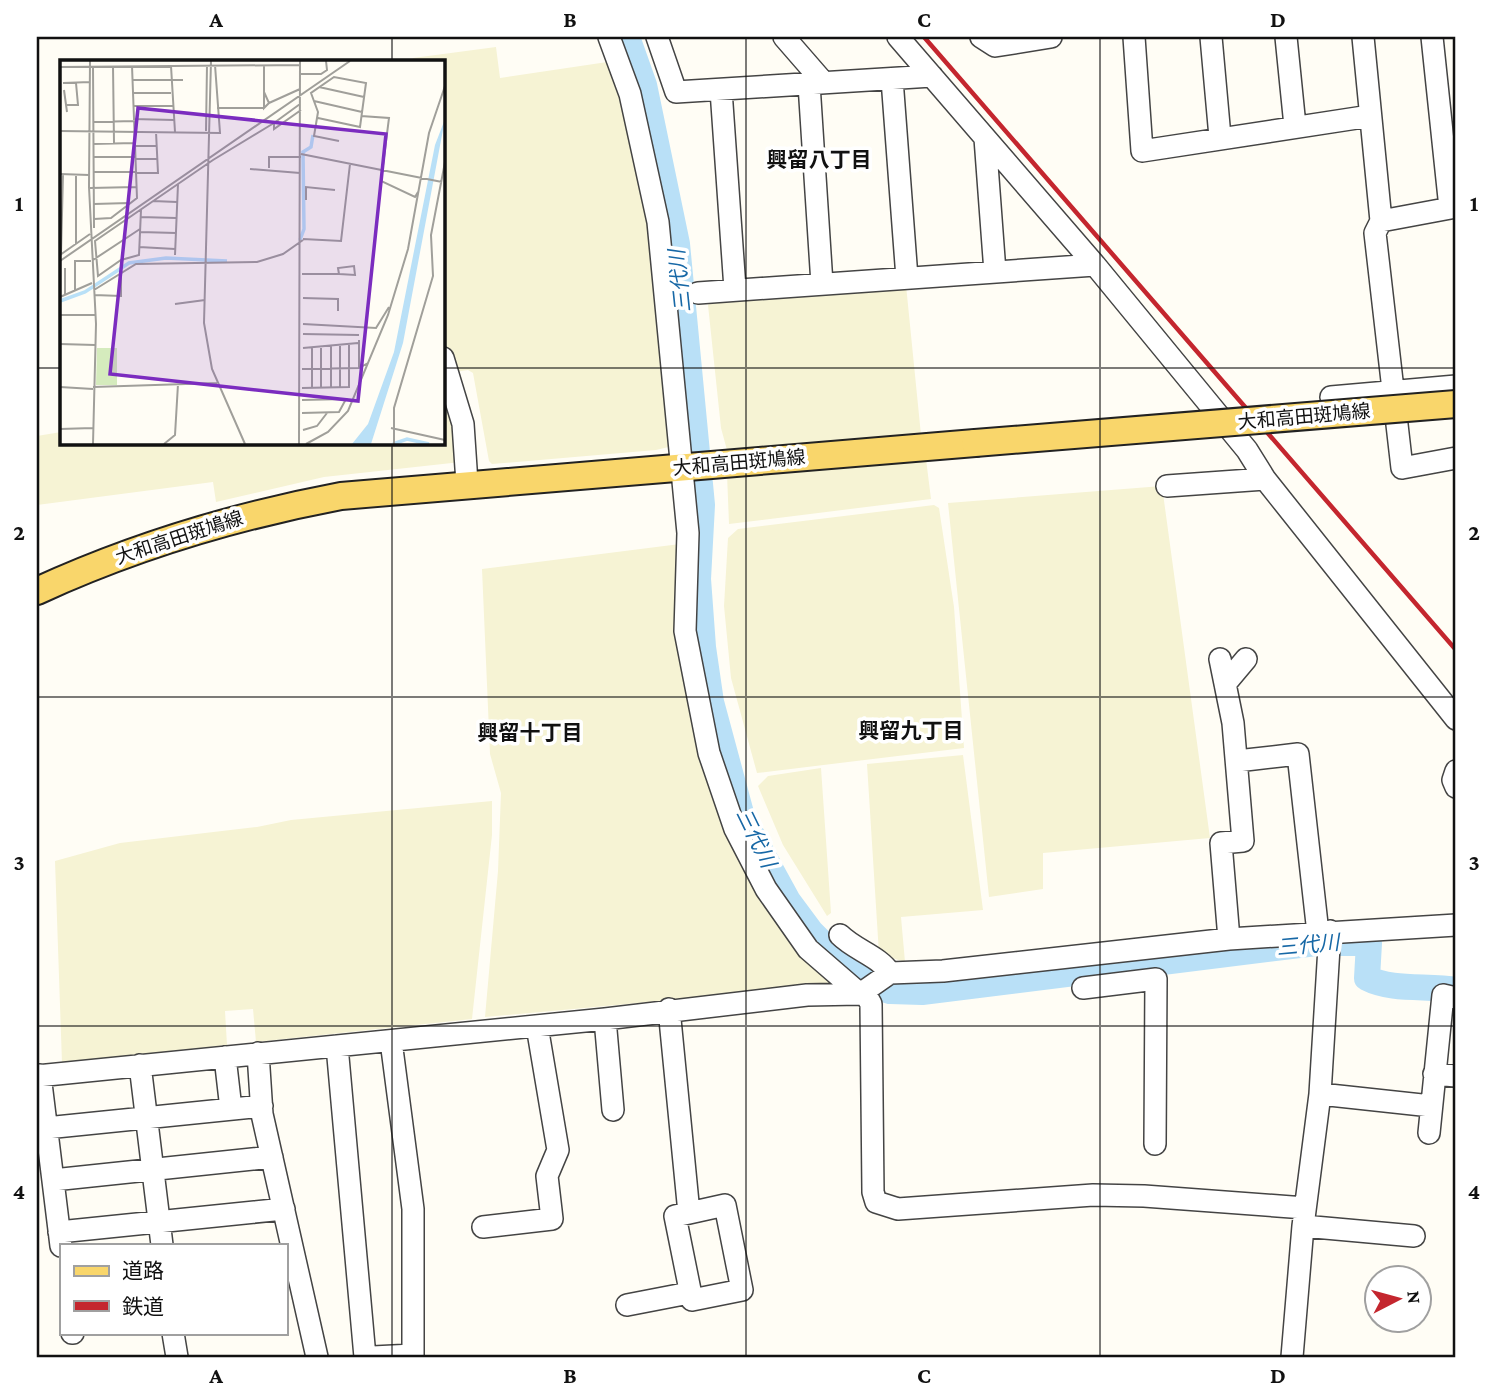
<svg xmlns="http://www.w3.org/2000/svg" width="1493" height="1394" viewBox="0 0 1493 1394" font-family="'Crimson Pro','Noto Sans JP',serif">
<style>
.farmland{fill:#f6f3d4}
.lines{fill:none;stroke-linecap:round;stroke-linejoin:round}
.river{stroke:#b9e0f7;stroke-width:26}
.minor-casing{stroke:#444;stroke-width:24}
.major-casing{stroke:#222;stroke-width:30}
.minor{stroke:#fff;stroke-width:21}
.major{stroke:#f9d66b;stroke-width:26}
.rail{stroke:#c4262e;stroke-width:4.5}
.major-bridge-casing{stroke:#222;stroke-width:30;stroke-linecap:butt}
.major-bridge{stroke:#f9d66b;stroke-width:26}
.grid{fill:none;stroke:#111;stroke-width:2;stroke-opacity:0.55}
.labels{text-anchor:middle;stroke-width:7;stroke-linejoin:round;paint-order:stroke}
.street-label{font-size:19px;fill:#111;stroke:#fff}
.neighbourhood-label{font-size:21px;font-weight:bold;fill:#111;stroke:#fff}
.water-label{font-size:21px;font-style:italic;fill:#1768a6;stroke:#fff}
.inset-river{fill:none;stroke:#b9e0f7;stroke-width:3.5}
.inset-road{fill:none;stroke:#a09f9a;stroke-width:2}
.view{fill:#7b2cbf;fill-opacity:0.15;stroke:#7b2cbf;stroke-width:3.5}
.inset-edge{fill:none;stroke:#111;stroke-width:3.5}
.neatline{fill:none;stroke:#111;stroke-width:2.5}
.grid-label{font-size:23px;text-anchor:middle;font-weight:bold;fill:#111}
</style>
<rect width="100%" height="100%" fill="#fffdf5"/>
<path class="farmland" d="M496,47l4,31 114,-17 39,155 24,229 -21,5 -164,14 -3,-3 -16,-88 -5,-3 -13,2 -12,-30v-281h-31l1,-3z
M906,285l15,150 -194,15 -6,-22 -13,-123 5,-8z
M443,381l18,81 -137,15 -108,25 -3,-20 -176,23v-69l24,-4v11h382z
M926,459l5,40 -202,25 -2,-50z
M1162,486l48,352 -167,15v36l-54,8 -41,-394z
M934,505l5,3 15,99 10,141 -207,25 -26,-95 -7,-72 4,-68 10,-9z
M680,544l25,224 130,217 -350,32 13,-146 3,-78 -11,-39 -8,-185z
M963,755l20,155 -82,7 4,45 -26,-8 -12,-190z
M821,768l10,145 -4,3 -44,-71 -25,-59 10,-10z
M492,801v34l-20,184 -216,23 -3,-33 -28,2 2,34 -165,18 -7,-202 65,-18 137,-16 34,-7z"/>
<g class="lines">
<path class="river" d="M627,37l17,48 33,159 25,261 -4,74 5,68 8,55 31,115 46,84 23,31 34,34 29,20 16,5 32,1 394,-49h53l-2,35c25,13 61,7 89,12"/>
<g class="minor-casing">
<path id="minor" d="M609,37l21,57 28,128 30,311 -3,98 24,122 26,76 31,60 42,60 52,45
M657,37l19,55 256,-16
M784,37l40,46
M898,37l197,228 152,185 18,29 191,240
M981,37l14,9 56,-9
M1134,37l8,114 228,-35
M1211,37l9,100
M1286,37l9,89
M1363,37l18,184 -6,12 27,235 54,-10
M1432,37l18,171
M892,79l15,199
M809,84l13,200
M721,90l14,199
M985,138l10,134
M1381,221l75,-14
M698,293l397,-28
M443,358l20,66 4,59
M1331,397l125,-11
M1167,486l98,-7
M1220,659l13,64 10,118 -22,2 8,96
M1225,684l21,-25
M1237,761l61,-7 20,179
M1456,771l-3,9 3,7
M840,935c15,15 39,21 50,38
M1083,988l73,-9 -1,165
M865,993l6,11 2,188 3,10 22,7 195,-14 51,1 161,12
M669,1009l20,204 36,-8 17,85 -50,10 -17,-84 14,-3
M605,1019l8,91
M391,1041l22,168v148
M337,1046l28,311
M258,1053l4,61 55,243
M225,1057l6,52
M140,1065l22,180
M1434,1074l22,2
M40,1075l21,171
M37,1076l568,-57 202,-24 53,-1 30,-21 53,-2 286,-32 227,-14
M1320,1094l111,12
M46,1128l216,-22
M1429,1133l14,-138 13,3
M53,1180l219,-23
M1303,1226l111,10
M483,1227l69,-8 -5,-43 11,-26 -21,-124
M59,1232l225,-23
M627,1305l62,-12
M72,1333h1
M173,1333l4,24
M373,1357l40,-2
M1292,1357l11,-131 17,-132 10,-163"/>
</g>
<g class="major-casing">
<path id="major" d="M37,591c98,-45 198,-75 304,-95l634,-53"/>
</g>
<use href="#minor" class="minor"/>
<use href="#major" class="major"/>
<path class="rail" d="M924,37l532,613"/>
<g class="major-bridge-casing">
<path id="major-bridge" d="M975,443l481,-39"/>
</g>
<use href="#major-bridge" class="major-bridge"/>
</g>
<path class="grid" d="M392,37v24M746,37v1320M1100,37v1320M37,368h24M443,368h1013M392,443v914M37,697h1419M37,1026h1419"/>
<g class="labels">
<g class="street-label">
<text transform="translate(1304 416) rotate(-5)" y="7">大和高田斑鳩線</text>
<text transform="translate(739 462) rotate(-5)" y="7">大和高田斑鳩線</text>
<text transform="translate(179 537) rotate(-18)" y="7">大和高田斑鳩線</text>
</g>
<g class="neighbourhood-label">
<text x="819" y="167">興留八丁目</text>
<text x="911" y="738">興留九丁目</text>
<text x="530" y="740">興留十丁目</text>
</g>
<g class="water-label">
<text transform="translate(680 281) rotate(-96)" y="7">三代川</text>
<text transform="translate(756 838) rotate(64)" y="7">三代川</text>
<text transform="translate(1308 945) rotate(-5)" y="7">三代川</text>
</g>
</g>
<g transform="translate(60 60)">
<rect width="385" height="385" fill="#fffdf5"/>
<path d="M37,288h20v37h-21z" fill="#d5ebbd"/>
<path d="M385,59l-42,224 -32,101h-19l16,-20 26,-72 41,-207z" fill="#b9e0f7"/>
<path class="inset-river" d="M240,180l4,-11 -1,-77 8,-5 2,-12M0,241l25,-9 44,-29 37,-5 61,3M333,384l14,-5 22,5"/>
<path class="inset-road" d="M30,1l-1,126 7,137 -3,120M151,1l-7,262 8,46 33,75M204,5v27M33,6l1,162M53,6l1,77M111,6l4,66M0,7l240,-2M240,14h21l6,-4 -1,-9M72,20h51M3,23l27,-1M259,27l45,10M4,30l3,22M204,32l5,11 -5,5zM73,33h38M254,41l48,11M209,43l31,-14M240,44l-26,19v6l27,-19M7,45h11l-2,-22M73,46h40M157,48h47M301,56l28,2 -8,63 34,16 3,-5M258,58l42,9 6,-44 -32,-6 -23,16 7,19 -4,24 25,5M73,59l41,1M33,62l41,-1M0,71l160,2 -5,-68M146,71l1,-66M33,84l41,-1M74,86h22M241,94l141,28M33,97h42M75,99h22M209,108v-11h32M190,109l50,4M33,112h42M75,113h23l-2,-41M0,114l29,1M16,114v70M30,128l46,-1M246,140v-13l29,3M93,141l24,1M34,144l35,-1M81,150l-2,45 -18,5 -23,16 -3,-35 83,-57 35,-24 61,-37M80,157l36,1M34,159l17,-1 26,-20 -5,-132M80,172l36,1M243,179l38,2 9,-77M79,187l36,2M1,194l2,-80M0,195l30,-21M115,195l3,-71M33,200l47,-31M0,201l290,-200M5,208v27M242,214h37l-1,-6 16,-2 1,9 -16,-1M34,230l42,-26 121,-2 26,-8 20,-14M15,232v-31h16M34,235l27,1v-26M0,237l32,-14M243,238l35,1v12M115,244l30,-4M0,255h36M243,264l73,4 13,-21M243,274l56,1M299,280v28M0,284l35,1M280,285v42M243,288l55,-5M242,309l57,-1 9,-5M0,327l33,2M33,327l124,-4M252,327v-39M261,327v-39M271,327v-41M242,328l47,-1v-43M242,340l44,-1 -7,13 -37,1M331,368l54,12M0,369l33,-1M243,370l14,-4 10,-13M104,384l11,-9 3,-51M239,384l1,-383M246,384l22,-12 20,-21 40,-96 20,-66 21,-116 16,-47M334,384v-36l39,-132 -2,-41 14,-73"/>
<path class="view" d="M78,48l248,26 -28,267 -248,-27z"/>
<rect width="385" height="385" class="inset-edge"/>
</g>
<rect width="1493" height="1394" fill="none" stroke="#ffffff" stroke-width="77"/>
<rect x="60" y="1244" width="228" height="91" fill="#ffffff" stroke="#a0a0a0" stroke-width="2"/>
<rect x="74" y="1266" width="35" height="10" fill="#f9d66b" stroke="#a0a0a0" stroke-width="2"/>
<text x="122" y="1278" font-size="21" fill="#111111">道路</text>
<rect x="74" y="1301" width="35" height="10" fill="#c4262e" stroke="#a0a0a0" stroke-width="2"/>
<text x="122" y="1314" font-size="21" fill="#111111">鉄道</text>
<g transform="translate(1398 1299) rotate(84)"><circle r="33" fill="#ffffff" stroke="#a0a0a0" stroke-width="2"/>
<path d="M0-5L12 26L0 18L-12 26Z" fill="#c4262e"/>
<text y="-10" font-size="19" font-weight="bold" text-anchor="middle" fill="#111111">N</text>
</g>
<rect x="38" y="38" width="1416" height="1318" class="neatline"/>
<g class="grid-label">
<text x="216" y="27">A</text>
<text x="570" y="27">B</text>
<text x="924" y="27">C</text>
<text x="1278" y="27">D</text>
<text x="19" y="211">1</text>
<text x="1474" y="211">1</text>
<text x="19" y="540">2</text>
<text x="1474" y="540">2</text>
<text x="19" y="870">3</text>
<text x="1474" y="870">3</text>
<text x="19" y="1199">4</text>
<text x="1474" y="1199">4</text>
<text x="216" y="1383">A</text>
<text x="570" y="1383">B</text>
<text x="924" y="1383">C</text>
<text x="1278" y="1383">D</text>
</g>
</svg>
